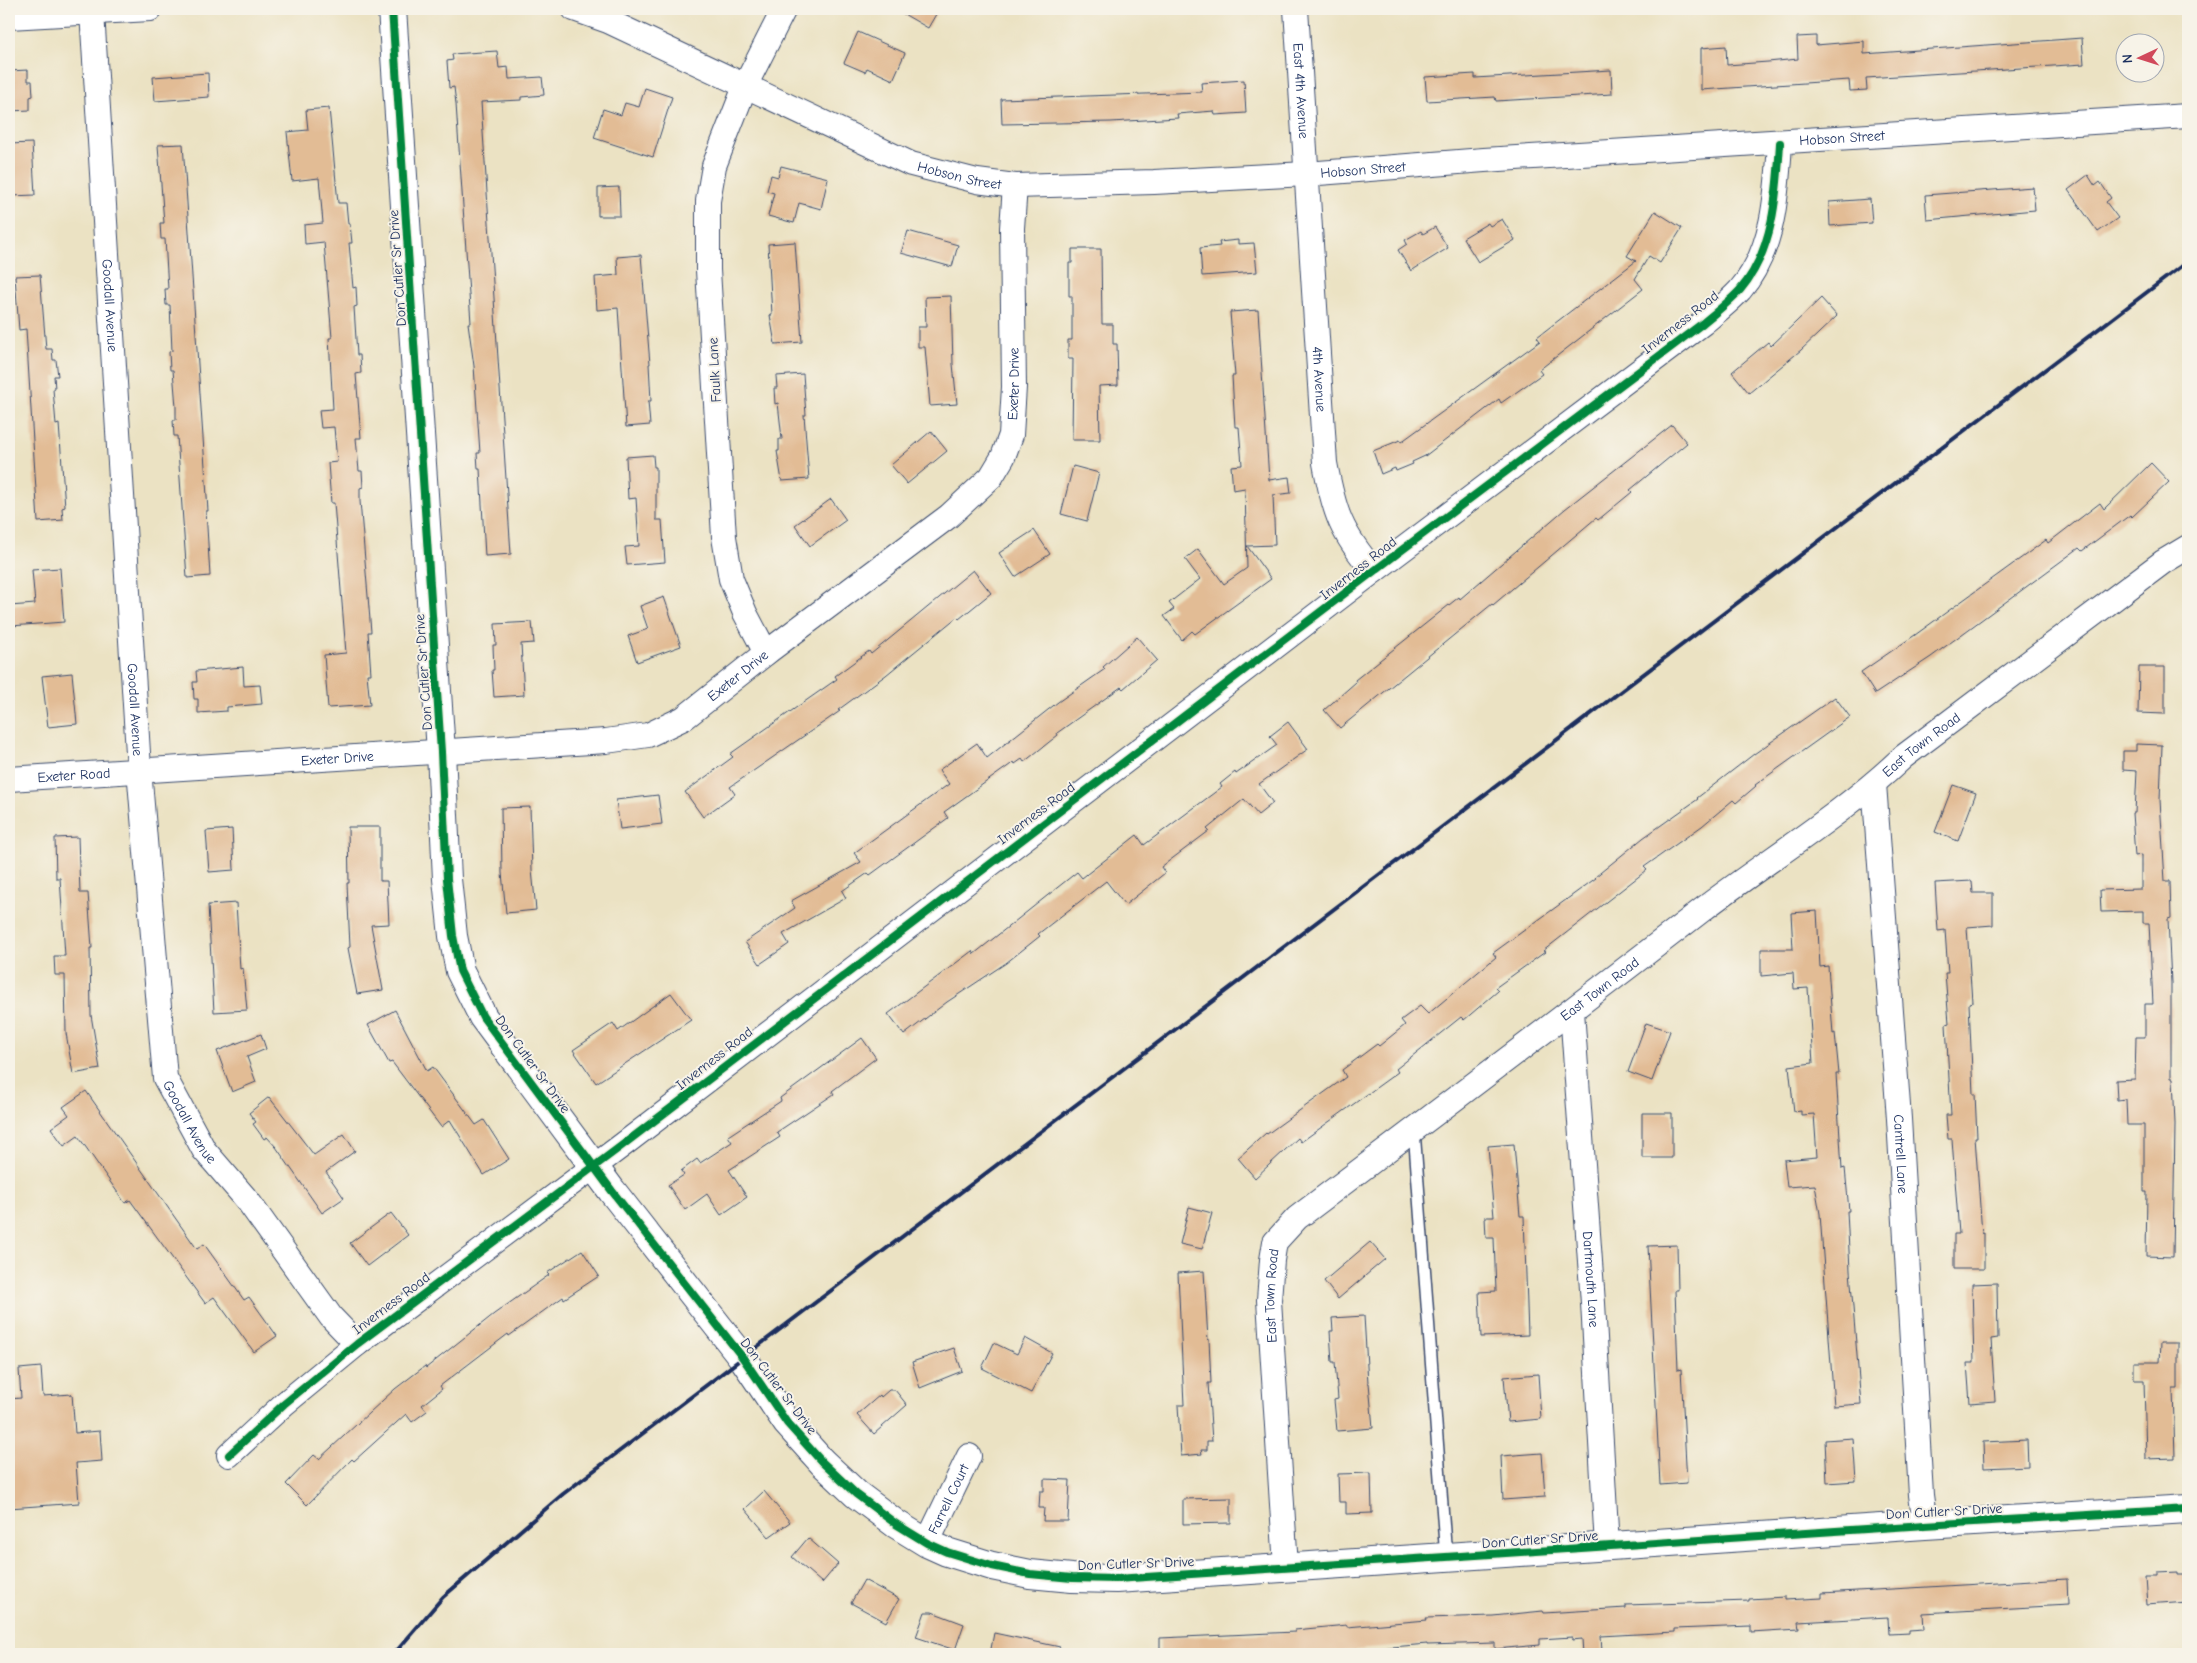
<svg xmlns="http://www.w3.org/2000/svg" width="2197" height="1663" viewBox="0 0 2197 1663" font-family="'Comic Neue',sans-serif">
<style>
.building{fill:#e2bc95}
.lines{fill:none;stroke-linecap:round;stroke-linejoin:round}
.service-casing{stroke:#3a4a6d;stroke-width:14}
.minor-casing{stroke:#3a4a6d;stroke-width:26}
.tertiary-casing{stroke:#3a4a6d;stroke-width:30}
.service{stroke:#fff;stroke-width:11}
.minor{stroke:#fff;stroke-width:24}
.tertiary{stroke:#fff;stroke-width:28}
.rail{stroke:#1b2f5e;stroke-width:4}
.cycleway-casing{stroke:#f7f3e8;stroke-width:11}
.cycleway{stroke:#00873e;stroke-width:8}
.labels{text-anchor:middle;stroke-width:4;stroke-linejoin:round;paint-order:stroke}
.street-label{font-size:14px;fill:#1b2f5e;stroke:#f7f3e8}
</style>
<rect width="100%" height="100%" fill="#f7f3e8"/>
<filter id="ink" filterUnits="userSpaceOnUse"><feTurbulence type="fractalNoise" baseFrequency=".02" numOctaves="2"/><feDisplacementMap in="SourceGraphic" scale="10" xChannelSelector="R" yChannelSelector="G"/><feConvolveMatrix kernelMatrix="1 2 1 2 8 2 1 2 1" color-interpolation-filters="sRGB"/></filter>
<filter id="wash" filterUnits="userSpaceOnUse"><feTurbulence type="fractalNoise" baseFrequency=".0096" numOctaves="4" result="noise"/><feDisplacementMap in="SourceGraphic" scale="20" xChannelSelector="R" yChannelSelector="G"/><feGaussianBlur stdDeviation="1.12" result="paint"/><feColorMatrix in="noise" values="0 0 0 0 0 0 0 0 0 0 0 0 0 0 0 0 0 1.4 0 .05"/><feComposite in="paint" operator="in"/></filter>
<g filter="url(#wash)">
<rect width="100%" height="100%" fill="#ebe2c3"/>
<g id="blocks">
<path class="building" d="M895,9h44l-11,19z
M858,32l47,21 -12,27 -26,-12 -2,4 -21,-9z
M1816,36v9l48,-4v13l218,-16 2,26 -218,14 1,12 -17,1 -1,-11 -148,10v-42l25,-2 1,19 41,-3 30,-3 -1,-22z
M497,51l2,17 9,-1 1,12 33,-2 2,18 -23,2v3l-40,2 30,452 -26,2 -5,-87h-2l-1,-16h3l-6,-87 -6,-43h3l-15,-219 -2,-17 -5,1 -2,-27 6,-1 -1,-6z
M28,70v11h4l1,15 -3,1v13l-21,1v-40z
M1611,70l1,24 -116,7 -1,-4 -68,4 -2,-24 50,-3v4z
M208,73l1,24 -54,4 -2,-24z
M1244,80l2,33 -31,2 -1,-4 -37,3 1,4 -67,4 -109,2 -1,-25 201,-7 -1,-9z
M645,88l27,9 -19,60 -59,-19 9,-29 18,6 4,-12 14,4z
M329,108l9,95h8l2,21h2l2,19h-3l4,45 3,-1 1,19 -3,1 3,48h3l1,18 -5,1 5,64h-5l3,33h3l1,16 -3,1v13l11,131h-3l3,42h-4l3,31 -42,3 -4,-53 22,-2 -12,-150h-3l-3,-40 9,-1 -3,-35 -13,1 -2,-18 14,-1 -4,-71h3l-8,-96 -19,2 -1,-19 19,-2 -4,-45 -27,3 -5,-49 21,-2 -2,-20z
M32,143l3,52 -24,1 -2,-52z
M183,144l25,367h-2l4,65 -23,2 -10,-142h-3l-1,-16h3v-13l-3,-37h-3l-1,-18 3,-1 -2,-46h-4l-1,-16h3l-3,-50h-4l-1,-16h4l-6,-78z
M781,166l47,12 -7,31 -22,-6 -5,20 -26,-7 6,-23 -7,-2 4,-16 7,2z
M2088,175l7,11 5,-4 11,16 -5,4 12,16 -20,14 -30,-42z
M619,187l1,29h-22v-28z
M2033,187l2,23 -108,10 -2,-25z
M1870,199l2,24 -42,3 -1,-24z
M1655,211l27,17 -22,35 -11,-7 -14,23 8,10 -104,81 3,4 -41,29 -2,-4 -74,57 -13,6 1,2 -17,7 -1,-3 -14,6 -8,-23 27,-11 1,2 139,-101 -3,-4 99,-76 -9,-5z
M1502,219l13,21 -37,22 -15,-24 25,-15 2,3z
M1435,227l13,21 -37,23 -13,-21 9,-6 -2,-4 16,-9 2,3z
M908,231l50,14 -6,22 -51,-14z
M1238,240v4l16,-1 3,29 -55,4 -2,-28 20,-2 -1,-4z
M795,242l7,100 -27,2 -5,-29h2l-4,-71z
M1072,249h29l1,75h11v20h4l1,41 -19,1 1,54h-28l1,-81h-5v-19h4v-44h-3v-33h3z
M641,255l9,109h-1l2,37h-3l2,24 -24,2 -8,-119 -21,2 -2,-33 23,-2 -1,-18z
M40,275l6,74h6l1,11h3l2,16h-4l1,13h-2l3,36 3,-1 6,83 -3,1 1,12 -25,2 -12,-193 -7,1 -4,-54z
M951,296l2,68 4,40 -27,2 -5,-59h-7v-20h8l-1,-30z
M1821,298l16,18 -36,34 -52,43 -17,-21 36,-30 3,4z
M1258,310l11,170 20,-3 2,16 -18,2 2,50 -28,1 24,33 -76,55 -3,-3 -10,9 -18,-24 10,-7 -5,-6 31,-24 -15,-20 13,-10 26,35 23,-16 -2,-80 -12,2 -2,-24 11,-1 -3,-38h-4l-3,-51h3l-5,-64z
M803,374l3,41h-2l5,64 -27,2 -5,-30h2v-12h3l-4,-36 -3,1 -1,-16h3l-1,-12z
M1672,425l15,18 -57,47 2,2 -34,28 -2,-2 -103,87 -1,-1 -152,124 -16,-18 32,-28 -1,-2 104,-83 1,2 105,-90z
M931,431l16,20 -40,33 -16,-19z
M653,455l1,12h2v53h6l3,42 -38,3 -2,-18 14,-1 -3,-48 -8,1 -2,-42z
M2151,463l18,19 -37,35 -2,-2 -48,36 -3,-3 -148,109 -56,37 -14,-22 54,-37 131,-95 2,3 52,-40 4,6z
M1073,466l26,7 -12,48 -26,-7z
M831,499l15,21 -36,26 -15,-21z
M1034,530l16,24 -35,23 -16,-24z
M60,568l4,54 -53,4 -1,-20 25,-2 -3,-34z
M973,570l18,23 -32,26 -2,-2 -71,58 -48,35 2,1 -110,76 5,7 -32,23 -18,-25 48,-35 -3,-3 107,-75 -2,-3 34,-25 2,3z
M664,597l17,49 -44,16 -9,-26 20,-7 -8,-23z
M532,622l2,21 -13,1 3,51 -30,2 -2,-27h2l-1,-25h3l-1,-21z
M1137,637l20,23 -34,29 -2,-2 -64,46 1,2 -34,27 -2,-3 -7,5 -1,-2 -70,50 4,6 -78,57 -2,-2 -26,18 4,7 -63,36 6,10 -29,20 -15,-22 50,-34 -4,-7 70,-39 -7,-9 95,-69 -10,-14 38,-27 10,15 71,-56 47,-33 -2,-2z
M243,667l1,19 16,-1 2,19 -35,3v4l-29,2v-14h-4l-1,-17h4l-1,-11z
M2139,667h26v47l-27,-1z
M72,673l5,51 -29,3 -6,-51z
M1835,697l15,20 -95,68 1,1 -20,17 -3,-3 -31,26 -58,41 3,3 -104,81 2,1 -50,36 3,3 -34,29 -3,-3 -65,52 2,3 -97,70 -3,-4 -43,40 -17,-20 28,-25 1,1 79,-57 -4,-7 35,-26 2,2 26,-21 -4,-5 19,-14 8,8 68,-57 -3,-4 103,-75 -1,-1 48,-39 55,-39 -1,-1 57,-44z
M1288,722l20,27 -49,35 14,19 -15,12 -14,-16 -37,30 2,2 -48,36 4,6 -40,32 -19,-24 -68,53 2,2 -34,27 -59,39 -43,33 -16,-21 84,-63 2,3 103,-82 5,6 55,-43 7,10 78,-58 -2,-3 15,-12 1,2 41,-29 -7,-9z
M2136,744l26,1 -2,55 5,81h5l1,37 -3,1 3,64v95h2l2,46 -2,133 -27,-1 1,-64h-3v-67h-17l-1,-26 -9,1 -1,-20 19,-1 1,-42h9v-33h8l-4,-81h-6v-12l-42,1 -1,-22 41,-1v-34l-6,1 -3,-43h3l2,-42 -14,-1v-19h13z
M1953,785l23,8 -18,48 -23,-9z
M658,795l4,29 -42,5 -4,-29z
M530,807l2,63 4,40 -30,3 -4,-40 -1,-65z
M348,827h32v54h7l2,43 -18,1 12,65 -26,4 -9,-46 2,-1 -3,-64h2z
M232,829l2,41 -25,2 -3,-41z
M78,837l2,56h8l4,55h-2l1,67 9,54 -27,5 -7,-41 -1,-58h-10l-1,-19h11l-5,-78h-4l-1,-40z
M1972,881l1,12h20v32l-26,2 5,75 -3,1 4,91h2l2,43h-2l7,97 2,-1v36h-30v-35h5l-7,-95h-4l-2,-24h5l-5,-91 3,-1 -4,-50h3l-3,-43 -7,1 -3,-48z
M236,903l4,66 3,-1 4,42 -33,2 -6,-107z
M1817,911l3,56 8,-1 5,68 2,-1 4,41h-3l6,95 3,-1 4,43h-2l3,60 11,133 -27,2 -14,-192 -5,-29 -28,2 -3,-27 33,-3 -3,-43 -13,1v-4l-7,1 -5,-46 24,-3 -5,-75 -14,1 -1,-16 -32,3v-27h32l-2,-36z
M671,993l20,27 -95,63 -23,-33 40,-27 5,8z
M395,1010l32,61 6,-4 43,58 8,-5 25,39 -25,16 -34,-55 -9,7 -49,-65 -3,1 -21,-38z
M1646,1023l24,8 -18,50 -24,-9z
M261,1034l5,15 -19,8 9,25 -24,10 -15,-41z
M862,1038l14,20 -44,33 2,3 -57,38 3,5 -51,33 18,27 -26,18 -14,-21 -22,16 -17,-25 16,-10 -3,-4 16,-12 3,4 32,-21 -4,-6 53,-35 -1,-3z
M86,1091l111,158 7,-5 40,56 5,-3 28,39 -23,16 -40,-55 -9,6 -75,-103 -5,3 -47,-67 -14,10 -13,-18 18,-13 -6,-8z
M269,1097l45,58 30,-21 11,17 -29,21 18,26 -22,15 -46,-66 -9,-10 -3,2 -11,-15 3,-2 -7,-9z
M1642,1113h30v45h-30z
M1514,1144l6,72h4l4,119 -47,2 -2,-45 17,-1 -2,-53h-8l-1,-21h9l-6,-71z
M1189,1207l23,6 -10,36 -22,-5z
M391,1213l17,22 -41,31 -17,-23z
M1370,1242l15,17 -47,40 -14,-18z
M1677,1245l1,45h-3l3,80 3,-1 6,114 -27,2 -12,-239z
M582,1250l17,26 -35,23 -1,-2 -54,39 -1,-2 -68,52 2,3 -20,16 5,6 -15,11 -6,-8 -52,47 -2,-2 -45,46 -21,-21 28,-29 5,4 76,-70 30,-23 1,2 68,-54 55,-39 -2,-2z
M1204,1271l4,69 1,-1 2,44h-3l4,58h-5v9h-6l1,4 -21,2 -3,-51h6l-6,-132z
M1997,1283l1,55 -7,1 4,62 -25,2 -3,-40h7l-2,-79z
M1364,1316l4,67h1l4,45 -36,3 -3,-31 4,-1 -3,-37h-3l-2,-31h3l-1,-13z
M1025,1338l27,15 -21,40 -49,-25 12,-25 23,11z
M2160,1343h18v46h-5l2,69 -29,1 -2,-79h-10v-18h25z
M954,1348l8,23 -42,17 -8,-26z
M41,1367l2,29 29,-2 3,39 25,-2 2,30 -26,2 3,40 -70,5v-109l12,-1 -2,-29z
M1538,1374l3,45 -33,3 -4,-45z
M889,1390h6l12,15 -33,29 -17,-19 23,-20 1,2z
M1853,1438l3,43 -29,2 -2,-43z
M2027,1440l1,26 -44,2 -1,-26z
M1542,1453l3,44 -42,3 -2,-44z
M1371,1473l1,40 -26,1v-12h-7l-1,-28z
M1044,1479l26,1 -2,41h-25l1,-13h-5l1,-17h4z
M764,1491l26,31 -21,15 -24,-28z
M1231,1498v25l-48,1v-25z
M808,1538l30,26 -16,19 -30,-26z
M2178,1572v2h10v28l-41,3 -2,-29h12v-3z
M2067,1579l1,26 -145,8 1,16 -15,1v3l-20,1 -1,-17 -90,5 1,7 -48,3v-6l-76,3v3l-74,4 1,16 -19,2 -1,-15 -10,1v-3l-32,2v6l-45,4v-6l-68,2v-1l-116,10h-151v-16l135,-6v-2l52,-5v2l80,-7 -1,-2 67,-2 50,-5 1,2 82,-5v-3l123,-4v-2l36,-2v3l37,-2v-5z
M864,1580l35,19 -13,23 -35,-19z
M925,1612h7l32,12 -9,26 -39,-13z
M994,1633l66,14 -1,7h-69z"/>
</g>
</g>
<g filter="url(#ink)">
<use href="#blocks" fill-opacity="0" stroke="#3a4a6d" stroke-width="1"/>
<g class="lines">
<g class="service-casing">
<path id="service" d="M1414,1130l32,428"/>
</g>
<g class="minor-casing">
<g id="minor">
<path id="s1" d="M574,9l34,12 303,143 66,17 38,5 139,-4 152,-8 178,-14 704,-44"/>
<path id="s2" d="M1296,9l29,454c9,49 16,70 49,108"/>
<path id="s3" d="M92,12l47,757 26,309 39,72 44,51 83,116 26,27"/>
<path d="M9,17l141,-8"/>
<path d="M766,653l-21,-40 -14,-34 -7,-42 -16,-267v-69l6,-35 32,-82 38,-75"/>
<path id="s4" d="M9,779l597,-38 42,-6 36,-17 82,-65 183,-137 42,-39 12,-20 8,-22 3,-48 -2,-159 3,-42"/>
<path id="s5" d="M1874,784l25,335 22,376 4,30"/>
<path id="s6" d="M1572,1011l21,292 14,244"/>
<path d="M229,1455l55,-51 73,-60 263,-197 754,-576 329,-248c12,-10 26,-21 37,-33 34,-39 37,-98 40,-147"/>
<path id="s7" d="M927,1543l42,-87"/>
<path id="s8" d="M1286,1567l-17,-267 3,-40 3,-18 22,-24c135,-102 271,-204 405,-308 67,-51 140,-95 201,-153l260,-195 25,-15"/>
</g>
</g>
<g class="tertiary-casing">
<path id="tertiary" d="M392,9l49,743 6,127 6,57 7,35 23,46 129,174 131,167 44,65 35,39 34,32 40,30 31,19 20,9 45,14 38,8 42,4 44,1 809,-54 263,-16"/>
</g>
<use href="#service" class="service"/>
<use href="#minor" class="minor"/>
<use href="#tertiary" class="tertiary"/>
<path class="rail" d="M394,1654l49,-57 120,-103 1625,-1233"/>
<g class="cycleway-casing">
<path id="cycleway" d="M392,9l49,743 6,127 6,57 7,35 23,46 129,174 131,167 44,65 35,39 34,32 40,30 31,19 20,9 45,14 38,8 42,4 44,1 809,-54 263,-16
M229,1455l55,-51 73,-60 263,-197 754,-576 329,-248c12,-10 26,-21 37,-33 34,-39 37,-98 40,-147"/>
</g>
<use href="#cycleway" class="cycleway"/>
</g>
</g>
<g class="labels">
<g class="street-label">
<text dy="5" stroke="none"><textPath href="#s2" startOffset="82">East 4th Avenue</textPath></text>
<text dy="5" stroke="none"><textPath href="#s1" startOffset="1306">Hobson Street</textPath></text>
<text dy="5" stroke="none"><textPath href="#s1" startOffset="826">Hobson Street</textPath></text>
<text dy="5" stroke="none"><textPath href="#s1" startOffset="421">Hobson Street</textPath></text>
<text transform="translate(397 268) rotate(-94)" y="5">Don Cutler Sr Drive</text>
<text dy="5" stroke="none"><textPath href="#s3" startOffset="294">Goodall Avenue</textPath></text>
<text transform="translate(1680 322) rotate(-38)" y="5">Inverness Road</text>
<text transform="translate(714 370) rotate(-93)" y="5">Faulk Lane</text>
<text dy="5" stroke="none"><textPath href="#s2" startOffset="371">4th Avenue</textPath></text>
<text dy="5" stroke="none"><textPath href="#s4" startOffset="1169">Exeter Drive</textPath></text>
<text transform="translate(1358 568) rotate(-38)" y="5">Inverness Road</text>
<text transform="translate(423 672) rotate(-94)" y="5">Don Cutler Sr Drive</text>
<text dy="5" stroke="none"><textPath href="#s4" startOffset="749">Exeter Drive</textPath></text>
<text dy="5" stroke="none"><textPath href="#s3" startOffset="699">Goodall Avenue</textPath></text>
<text dy="5" stroke="none"><textPath href="#s8" startOffset="1142">East Town Road</textPath></text>
<text dy="5" stroke="none"><textPath href="#s4" startOffset="329">Exeter Drive</textPath></text>
<text dy="5" stroke="none"><textPath href="#s4" startOffset="65">Exeter Road</textPath></text>
<text transform="translate(1036 813) rotate(-37)" y="5">Inverness Road</text>
<text dy="5" stroke="none"><textPath href="#s8" startOffset="738">East Town Road</textPath></text>
<text transform="translate(714 1058) rotate(-38)" y="5">Inverness Road</text>
<text transform="translate(533 1064) rotate(54)" y="5">Don Cutler Sr Drive</text>
<text dy="5" stroke="none"><textPath href="#s3" startOffset="1119">Goodall Avenue</textPath></text>
<text dy="5" stroke="none"><textPath href="#s5" startOffset="371">Cantrell Lane</textPath></text>
<text dy="5" stroke="none"><textPath href="#s6" startOffset="269">Dartmouth Lane</textPath></text>
<text dy="5" stroke="none"><textPath href="#s8" startOffset="272">East Town Road</textPath></text>
<text transform="translate(391 1303) rotate(-37)" y="5">Inverness Road</text>
<text transform="translate(779 1386) rotate(53)" y="5">Don Cutler Sr Drive</text>
<text dy="5" stroke="none"><textPath href="#s7" startOffset="49">Farrell Court</textPath></text>
<text transform="translate(1944 1511) rotate(-3)" y="5">Don Cutler Sr Drive</text>
<text transform="translate(1540 1539) rotate(-4)" y="5">Don Cutler Sr Drive</text>
<text transform="translate(1136 1563) rotate(-2)" y="5">Don Cutler Sr Drive</text>
</g>
</g>
<rect width="2197" height="1663" fill="none" stroke="#f7f3e8" stroke-width="30"/>
<g transform="translate(2140 58) rotate(266)"><circle r="24" fill="#f7f3e8" stroke="#9fa5b1"/>
<path d="M0-4L9 19L0 12L-9 19Z" fill="#d1495b"/>
<text y="-8" font-size="14" font-weight="bold" text-anchor="middle" fill="#1b2f5e">N</text>
</g>
</svg>
